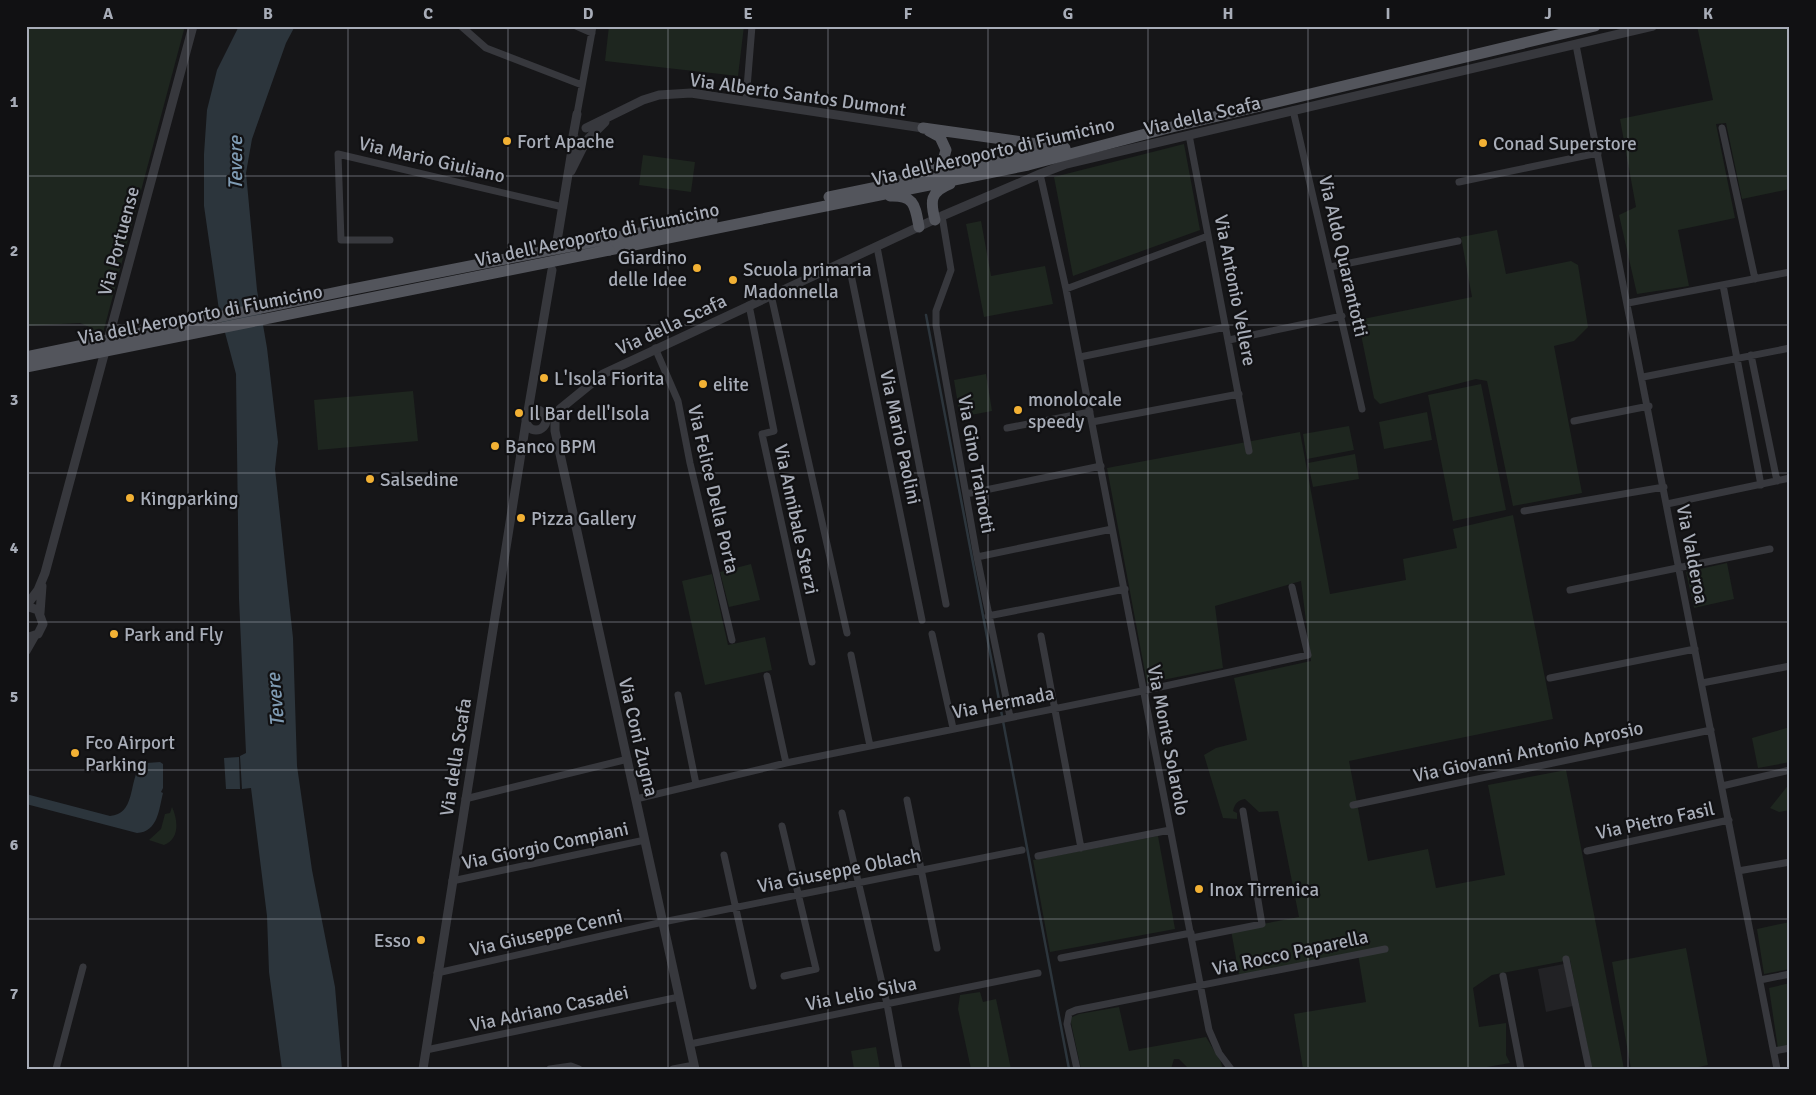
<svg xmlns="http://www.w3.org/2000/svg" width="1816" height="1095" viewBox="0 0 1816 1095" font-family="Signika,sans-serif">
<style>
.built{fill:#222225}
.green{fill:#1e261f}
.water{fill:#2c353c}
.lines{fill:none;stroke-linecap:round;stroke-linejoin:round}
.stream{stroke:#2c353c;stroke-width:2.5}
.minor{stroke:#37383d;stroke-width:7}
.tertiary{stroke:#37383d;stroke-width:9}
.primary{stroke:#53555c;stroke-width:11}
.primary-bridge{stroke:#53555c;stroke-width:11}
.grid{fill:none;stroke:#a8adb8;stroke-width:1;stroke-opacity:0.55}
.poi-dot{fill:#f2b134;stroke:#111113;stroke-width:2}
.labels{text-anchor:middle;stroke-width:4.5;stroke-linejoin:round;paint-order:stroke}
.street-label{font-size:19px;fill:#a8adb8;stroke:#111113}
.poi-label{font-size:19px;fill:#a8adb8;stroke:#111113;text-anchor:start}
.water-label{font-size:20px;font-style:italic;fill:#7f9bb3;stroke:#111113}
.neatline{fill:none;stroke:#a8adb8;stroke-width:2}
.grid-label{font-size:16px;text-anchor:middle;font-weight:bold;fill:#a8adb8}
</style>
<rect width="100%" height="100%" fill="#161618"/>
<path class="built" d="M1564,964l9,42 -27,6 -8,-43z"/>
<path class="green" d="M26,26h159l-82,307 -9,2 -2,-7 -12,-5 -54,3z
M609,26h135l-6,50 -133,-15z
M1697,26h93v163l-48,10 -16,-76 -10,1 19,94 -57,12 11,56 -52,8 -18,-79 17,-8 -16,-88 93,-19z
M1184,144l16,86 -127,46 -19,-99z
M643,155l52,7 -4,30 -52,-7z
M981,221l10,55 54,-10 8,38 -69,13 -18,-93z
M1497,230l9,44 65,-13 7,4 10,62 -14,14 -20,5 28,147 -69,13 -26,-125 -11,-2 -96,25 -6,-6 -16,-78 114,-23 -11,-60z
M986,374l6,37 -32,6 -6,-37z
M1481,384l25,126 -53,11 -25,-126z
M413,391l5,50 -100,9 -4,-50z
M1427,412l5,28 -48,9 -5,-27z
M1349,426l5,24 -47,9 -4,-25z
M1300,432l30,162 76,-14 -3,-21 54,-11 -4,-19 60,-14 40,204 -204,42 19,100 60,-12 8,39 69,-13 -17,-90 78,-15 58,299h-32l-22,-109 -78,15 -19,13 6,39 27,-4v32l4,8 -23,4v2h-184l-9,-55 72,-12 -8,-48 -119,21 -8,-45 68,-13 -21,-106 -19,1 -14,-13c-7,1 -10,4 -12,12l4,2v6l-14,-1 -19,-63 12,-7 31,-8 -13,-62 77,-17 -10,-80 -86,25 8,62 -76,15 -40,-215z
M1355,454l4,25 -46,8 -5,-24z
M1727,563l7,36 -40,9 -8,-36z
M751,564l9,36 -31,7 -9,-35z
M712,574l16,71 37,-8 7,33 -67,15 -23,-104z
M1790,727v35l-32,6 -6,-30z
M1790,783v27l-11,2 -9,-4z
M172,807c6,13 8,32 -8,38l-15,-5 12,-11 4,-15 5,-1z
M1158,836l17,93 -125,23 -17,-92z
M1790,922v47l-26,5 -7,-45z
M1686,948l22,117 -19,4h-58l-19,-107z
M1790,983v64l-12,2 -9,-61z
M980,992l3,10 13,-3 15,70h-40l-13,-60 2,-14z
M1119,1007l10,44 77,-14 15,25 1,5 -33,2 -10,-10h-5l-3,10h-90l-11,-51 9,-4z
M876,1047l4,22h-26l-3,-18z"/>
<path class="water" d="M239,26h56l-9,17 -34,96 -6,34 11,117 10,58 11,94 -3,27 18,169 4,128 15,104 23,117 7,82h-60l-13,-97 -2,-56 -16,-128 -9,1 -2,-33 6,-3 -7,-154 -3,-225 -17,-64 -15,-104v-52l3,-44 10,-40z
M239,757l1,32h-14l-2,-31z
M160,762l3,2v24l-2,4 2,1c-4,16 -5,39 -26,40l-111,-29v-10l84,22c25,-2 19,-32 29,-48l8,-5z"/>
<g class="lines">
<path class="stream" d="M926,315l143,754"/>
<path class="minor" d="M461,26l25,22 96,37
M576,26l16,7
M1576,45l201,1024
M746,100l6,-74
M1293,110l69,299
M577,114l16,-88
M1722,128l33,151
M1189,135l60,316
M1040,174l26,115 143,741 10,23 12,16
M1459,182l139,-29
M942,216l9,54 -15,41v14l41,232 33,160
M390,240h-49l-3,-86 225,53
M877,247l69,357
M848,260l74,360
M1330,267l128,-26
M1723,285l38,200
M1066,289l142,-53
M771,295l76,338
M1628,303l162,-31
M749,305l25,126 -12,3 50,228
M1229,340l113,-24
M655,348l23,53 12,62 42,177
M1751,355l26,126
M1080,357l146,-30
M1643,377l147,-29
M1574,421l75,-15
M1092,422l147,-28
M1007,428l83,-16
M966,494l135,-28
M1667,504l123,-26
M1524,511l140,-24
M977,557l135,-28
M1570,590l200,-41
M988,616l137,-27
M932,634l21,94
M1041,636l40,212
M851,655l19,91
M767,676l19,87
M1550,678l145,-29
M1702,683l88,-17
M678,695l18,89
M1722,786l68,-16
M465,799l163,-40
M636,799l150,-36 356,-72 166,-36 -16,-68
M907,800l30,148
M1353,805l358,-75
M842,813l45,191 12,65
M782,826l34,143 -32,7
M1587,851l142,-31
M724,855l29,131
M1038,856l132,-26
M1738,871l52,-9
M452,881l193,-41
M1192,938l70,-14 -19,-113
M1061,958l130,-25
M1566,959l23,110
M437,973l226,-51 359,-72
M1503,976l18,93
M1760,980l30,-6
M690,1044l348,-71
M426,1050l253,-53
M1774,1051l16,-3
M56,1069l27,-102
M550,1069l21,-3 8,3
M673,1069l21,-4
M1077,1069l-10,-45 2,-11 7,-3 309,-61"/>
<path class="tertiary" d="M586,128l57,-28 16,-5 32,-2 232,35
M577,142l-4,-6 4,-22
M571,171l15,-30 19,-19
M557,241l17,-103
M526 420a10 10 0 1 1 20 0a10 10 0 1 1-20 0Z
M527,417l25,-147
M26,606l12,-16 7,-17 148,-547
M26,606l12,4 5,14 -5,10 -12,4
M40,613l2,-27
M26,651l8,-14
M423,1069l103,-647
M695,1069l-140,-638v-11l5,-11 43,-35 339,-158 98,-42 26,-10 587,-138"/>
<path class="primary" d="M923,128l129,18
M929,171l13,-7 4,-14 -6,-13 -11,-6
M890,196c25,-1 25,10 29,31
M829,197l236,-49
M935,220c-5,-19 -5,-28 15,-36
M607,239l105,-19
M609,250l419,-85 144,-38 423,-101"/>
<path class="primary-bridge" d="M26,357l322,-67 259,-51
M26,367l583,-117"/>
</g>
<path class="grid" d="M188,26v1043M348,26v1043M508,26v1043M668,26v1043M828,26v1043M988,26v1043M1148,26v1043M1308,26v1043M1468,26v1043M1628,26v1043M26,176h1764M26,325h1764M26,473h1764M26,622h1764M26,770h1764M26,919h1764"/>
<g class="poi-dot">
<circle cx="507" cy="141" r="5"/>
<circle cx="1483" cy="143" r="5"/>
<circle cx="697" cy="268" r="5"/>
<circle cx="733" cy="280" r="5"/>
<circle cx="544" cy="378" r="5"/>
<circle cx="703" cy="384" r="5"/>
<circle cx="1018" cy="410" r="5"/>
<circle cx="519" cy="413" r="5"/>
<circle cx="495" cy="446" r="5"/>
<circle cx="370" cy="479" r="5"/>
<circle cx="130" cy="498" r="5"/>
<circle cx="521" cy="518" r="5"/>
<circle cx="114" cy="634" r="5"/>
<circle cx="75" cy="753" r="5"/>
<circle cx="1199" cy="889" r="5"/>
<circle cx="421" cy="940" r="5"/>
</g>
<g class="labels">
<g class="street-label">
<text transform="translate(798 94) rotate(8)" y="7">Via Alberto Santos Dumont</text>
<text transform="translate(1202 115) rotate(-13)" y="7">Via della Scafa</text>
<text transform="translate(993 151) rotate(-13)" y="7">Via dell'Aeroporto di Fiumicino</text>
<text transform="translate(432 159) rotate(13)" y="7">Via Mario Giuliano</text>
<text transform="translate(597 234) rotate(-12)" y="7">Via dell'Aeroporto di Fiumicino</text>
<text transform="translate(118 241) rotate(-75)" y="7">Via Portuense</text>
<text transform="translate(1344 256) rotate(77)" y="7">Via Aldo Quarantotti</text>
<text transform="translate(1236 290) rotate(79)" y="7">Via Antonio Vellere</text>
<text transform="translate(200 314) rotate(-11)" y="7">Via dell'Aeroporto di Fiumicino</text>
<text transform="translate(671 324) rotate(-25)" y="7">Via della Scafa</text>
<text transform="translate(901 437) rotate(78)" y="7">Via Mario Paolini</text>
<text transform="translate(977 464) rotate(80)" y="7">Via Gino Trainotti</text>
<text transform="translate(714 489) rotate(77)" y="7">Via Felice Della Porta</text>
<text transform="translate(797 519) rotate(78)" y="7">Via Annibale Sterzi</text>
<text transform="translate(1693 554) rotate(79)" y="7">Via Valderoa</text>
<text transform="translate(1003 702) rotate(-11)" y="7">Via Hermada</text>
<text transform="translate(639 737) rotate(77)" y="7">Via Coni Zugna</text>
<text transform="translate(1169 740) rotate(79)" y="7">Via Monte Solarolo</text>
<text transform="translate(1528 751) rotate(-12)" y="7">Via Giovanni Antonio Aprosio</text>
<text transform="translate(455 757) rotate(-81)" y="7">Via della Scafa</text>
<text transform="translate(1655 820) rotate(-12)" y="7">Via Pietro Fasil</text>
<text transform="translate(545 845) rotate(-12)" y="7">Via Giorgio Compiani</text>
<text transform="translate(839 870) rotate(-11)" y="7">Via Giuseppe Oblach</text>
<text transform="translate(546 932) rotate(-13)" y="7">Via Giuseppe Cenni</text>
<text transform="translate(1290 952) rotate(-12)" y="7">Via Rocco Paparella</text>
<text transform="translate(861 993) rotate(-11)" y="7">Via Lelio Silva</text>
<text transform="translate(549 1008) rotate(-12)" y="7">Via Adriano Casadei</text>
</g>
<g class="poi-label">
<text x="517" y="148">Fort Apache</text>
<text x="1493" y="150">Conad Superstore</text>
<text x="687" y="264" text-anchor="end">Giardino<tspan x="687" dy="22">delle Idee</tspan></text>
<text x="743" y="276">Scuola primaria<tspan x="743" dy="22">Madonnella</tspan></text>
<text x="554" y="385">L'Isola Fiorita</text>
<text x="713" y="391">elite</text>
<text x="1028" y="406">monolocale<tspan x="1028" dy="22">speedy</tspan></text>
<text x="529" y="420">Il Bar dell'Isola</text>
<text x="505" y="453">Banco BPM</text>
<text x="380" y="486">Salsedine</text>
<text x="140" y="505">Kingparking</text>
<text x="531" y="525">Pizza Gallery</text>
<text x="124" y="641">Park and Fly</text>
<text x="85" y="749">Fco Airport<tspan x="85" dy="22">Parking</tspan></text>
<text x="1209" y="896">Inox Tirrenica</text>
<text x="411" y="947" text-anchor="end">Esso</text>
</g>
<g class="water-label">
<text transform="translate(235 163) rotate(-90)" y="7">Tevere</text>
<text transform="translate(275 700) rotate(-95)" y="7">Tevere</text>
</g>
</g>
<rect width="1816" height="1095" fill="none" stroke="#111113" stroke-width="55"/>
<rect x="28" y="28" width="1760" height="1040" class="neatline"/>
<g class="grid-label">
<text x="108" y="19">A</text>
<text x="268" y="19">B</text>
<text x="428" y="19">C</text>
<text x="588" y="19">D</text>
<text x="748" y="19">E</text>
<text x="908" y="19">F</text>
<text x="1068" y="19">G</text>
<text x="1228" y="19">H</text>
<text x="1388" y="19">I</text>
<text x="1548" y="19">J</text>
<text x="1708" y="19">K</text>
<text x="14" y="107">1</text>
<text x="14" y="256">2</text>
<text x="14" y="405">3</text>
<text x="14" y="553">4</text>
<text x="14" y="702">5</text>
<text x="14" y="850">6</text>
<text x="14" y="999">7</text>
</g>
</svg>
